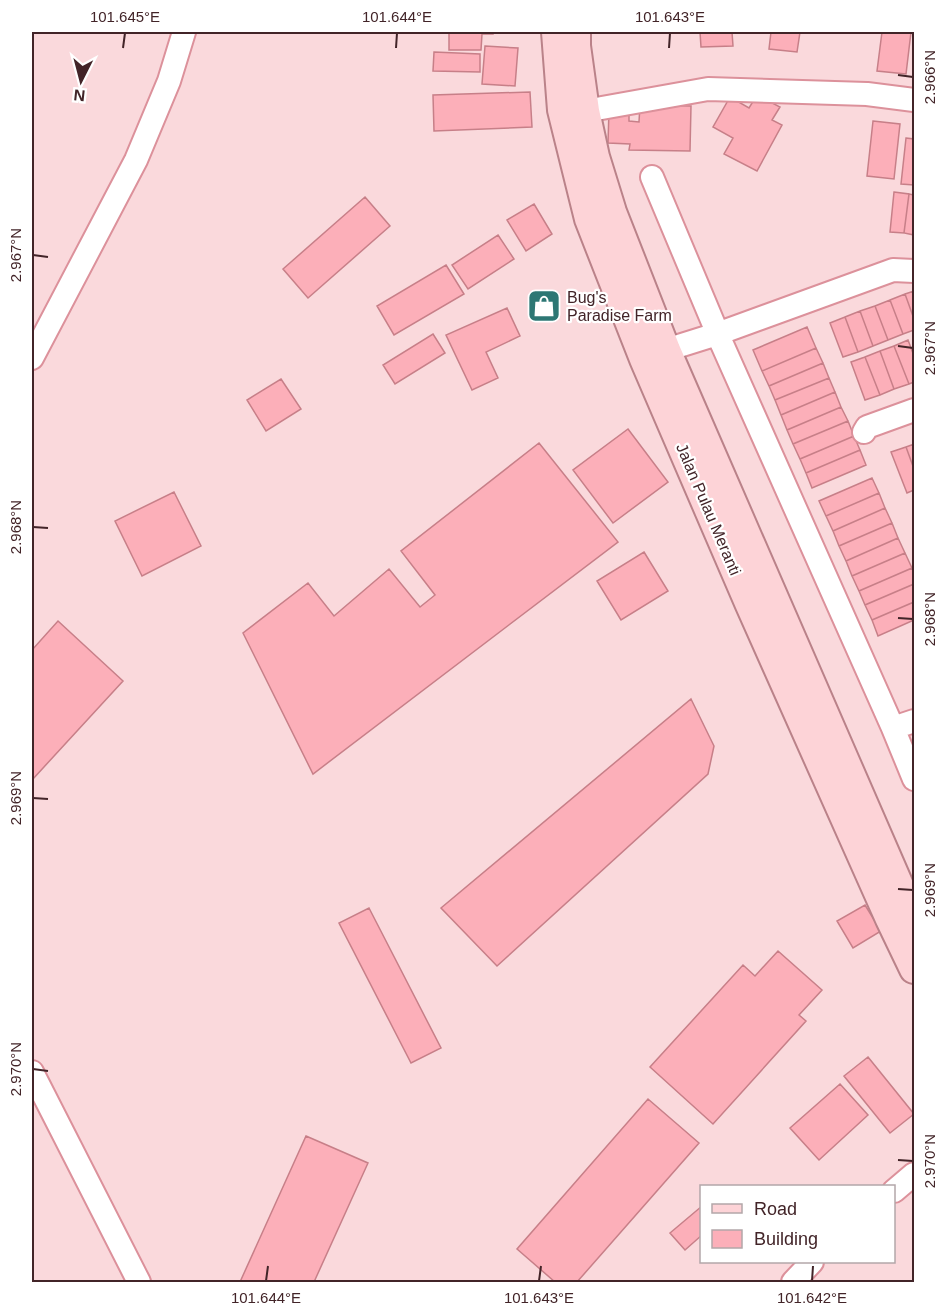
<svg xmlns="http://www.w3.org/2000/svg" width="946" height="1314" viewBox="0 0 946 1314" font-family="Arial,sans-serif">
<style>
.building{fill:#fcafb9;stroke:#c77f88;stroke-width:1.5}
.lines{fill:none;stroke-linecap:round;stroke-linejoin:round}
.minor-casing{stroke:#dc919b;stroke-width:26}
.major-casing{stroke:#ba8289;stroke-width:32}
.minor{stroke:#fff;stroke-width:22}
.major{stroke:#fdd3d7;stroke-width:28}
.ticks{fill:none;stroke:#422428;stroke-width:2}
.labels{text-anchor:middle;stroke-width:4.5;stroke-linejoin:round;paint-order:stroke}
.poi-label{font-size:16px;fill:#422428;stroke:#fff;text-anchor:start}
.street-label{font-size:16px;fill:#422428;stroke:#fff}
.neatline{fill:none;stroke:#422428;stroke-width:2}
.ticks-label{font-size:15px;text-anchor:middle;fill:#422428}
</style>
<rect width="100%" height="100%" fill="#fad9dc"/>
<path class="building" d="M449,32h44v2h-11l-1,16h-32z
M700,32h32l1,14 -32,1z
M771,32h29l-3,20 -28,-3z
M882,32h29l-5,42 -29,-3z
M485,46l33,2 -3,38 -33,-2z
M434,52l46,2v18l-47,-1z
M530,92l2,35 -98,4 -1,-36z
M757,95l23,12 -8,13 10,5 -25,46 -33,-17 9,-16 -20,-11 17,-30 19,11z
M640,105l51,1 -1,45 -61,-1 1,-6 -22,-1 1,-33 20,1v10l10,1z
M873,121l27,3 -6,55 -27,-3z
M906,138l8,1v46l-13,-1z
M894,192l15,2 -5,39 -14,-1z
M909,194l5,1v40l-10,-2z
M365,197l25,29 -82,72 -25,-29z
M534,204l18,30 -26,17 -19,-31z
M498,235l16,24 -46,30 -16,-24z
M446,265l18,29 -70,41 -17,-29z
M914,291v28l-9,-25z
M905,294l9,25v11l-11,4 -13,-34z
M890,300l13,34 -15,6 -13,-34z
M875,306l13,34 -15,6 -13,-35z
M507,308l13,28 -34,16 12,26 -26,12 -26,-55z
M860,311l13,35 -15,6 -13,-35z
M845,317l13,35 -15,5 -13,-34z
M807,327l9,21 -54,23 -9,-21z
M433,334l12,19 -50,31 -12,-19z
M908,340l6,16v26l-5,2 -15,-38z
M894,346l15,38 -15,5 -14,-38z
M816,348l7,15 -54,23 -7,-15z
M880,351l14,38 -14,6 -15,-38z
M865,357l15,38 -15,5 -14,-38z
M823,363l6,15 -54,22 -6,-14z
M829,378l6,14 -54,23 -6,-15z
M281,379l20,30 -35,22 -19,-31z
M835,392l6,15 -54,23 -6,-15z
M841,407l7,14 -55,23 -6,-14z
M848,421l6,15 -54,23 -7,-15z
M628,429l40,53 -55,41 -40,-53z
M854,436l6,14 -54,23 -6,-14z
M539,443l79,99 -305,232 -70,-141 65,-50 26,33 55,-47 31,38 15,-12 -34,-44z
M914,444v25l-8,-22z
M906,447l8,22v21l-7,3 -16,-41z
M860,450l6,15 -54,23 -6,-15z
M872,478l7,15 -53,23 -7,-15z
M174,492l27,54 -59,30 -27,-55z
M879,493l6,15 -52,23 -7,-15z
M885,508l7,15 -53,23 -6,-15z
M892,523l6,15 -52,23 -7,-15z
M898,538l7,15 -53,23 -6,-15z
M644,552l24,39 -47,29 -24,-39z
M905,553l7,15 -53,23 -7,-15z
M912,568l2,6v10l-49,21 -6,-14z
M914,584v18l-42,18 -7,-15z
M914,602v18l-36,16 -6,-16z
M58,621l65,60 -91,99v-130z
M691,699l23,47 -6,28 -211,192 -56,-58z
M865,905l16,26 -28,17 -16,-27z
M369,908l72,140 -30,15 -72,-140z
M778,951l44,39 -23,25 7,6 -93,103 -63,-57 93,-102 12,11z
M868,1057l46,57 -24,19 -46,-57z
M840,1084l28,31 -49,45 -29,-32z
M648,1099l51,44 -122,139h-22l-38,-33z
M306,1136l62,27 -54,119h-74z
M702,1206v29l-17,15 -15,-17z"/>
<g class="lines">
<g class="minor-casing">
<path id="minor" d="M585,111l123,-22 159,5 47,6
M652,177l70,167 171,384
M666,350l51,-16 176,-64 21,1
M32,358l104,-198 33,-79 15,-49
M864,432l3,-5 47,-17
M914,721l-21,7 21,51
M32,1072l107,210
M894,1191l20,-17
M793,1282l19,-20"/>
</g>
<g class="major-casing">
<path id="major" d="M556,32l6,78 27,109 55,140 106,246 140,314 24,50
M576,32v14l9,65 10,46 17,55 54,138 248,570"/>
</g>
<use href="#minor" class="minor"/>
<use href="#major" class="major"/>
</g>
<path class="ticks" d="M123,48l2,-15M396,48l1,-15M669,48l1,-15M898,75l15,2M33,255l15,2M898,346l15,2M33,527l15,1M898,618l15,1M33,798l15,1M898,889l15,1M33,1069l15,2M898,1160l15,1M266,1281l2,-15M539,1281l2,-15M812,1281l1,-15"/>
<defs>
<g id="shop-square" transform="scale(1.725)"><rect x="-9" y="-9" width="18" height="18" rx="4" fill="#2d7774" stroke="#fff"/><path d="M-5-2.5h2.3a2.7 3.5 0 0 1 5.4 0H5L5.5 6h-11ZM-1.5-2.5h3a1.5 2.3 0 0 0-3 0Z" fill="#fff"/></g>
</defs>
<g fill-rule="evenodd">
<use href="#shop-square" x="544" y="306"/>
</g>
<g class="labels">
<g class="poi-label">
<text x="567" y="303">Bug's<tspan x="567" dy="18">Paradise Farm</tspan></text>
</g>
<g class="street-label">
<text transform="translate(709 509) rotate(67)" y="6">Jalan Pulau Meranti</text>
</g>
</g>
<rect width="946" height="1314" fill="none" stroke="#ffffff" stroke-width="66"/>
<rect x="700" y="1185" width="195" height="78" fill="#ffffff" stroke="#b3a7a9" stroke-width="1.5"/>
<rect x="712" y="1204" width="30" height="9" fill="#fdd3d7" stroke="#b3a7a9" stroke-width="1.5"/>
<text x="754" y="1215" font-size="18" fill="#422428">Road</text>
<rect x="712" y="1230" width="30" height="18" fill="#fcafb9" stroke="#b3a7a9" stroke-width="1.5"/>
<text x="754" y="1245" font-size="18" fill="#422428">Building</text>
<g transform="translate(81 81) rotate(186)" stroke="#ffffff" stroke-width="4.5" paint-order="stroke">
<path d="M0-4.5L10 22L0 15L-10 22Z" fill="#422428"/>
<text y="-9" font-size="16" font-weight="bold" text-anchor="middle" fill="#422428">N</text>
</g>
<rect x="33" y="33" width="880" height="1248" class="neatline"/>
<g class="ticks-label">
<text x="125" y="22">101.645°E</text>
<text x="397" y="22">101.644°E</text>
<text x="670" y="22">101.643°E</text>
<text transform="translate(930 77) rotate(-90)" y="5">2.966°N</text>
<text transform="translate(16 255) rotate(-90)" y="5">2.967°N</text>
<text transform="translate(930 348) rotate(-90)" y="5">2.967°N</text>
<text transform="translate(16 527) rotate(-90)" y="5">2.968°N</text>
<text transform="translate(930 619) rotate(-90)" y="5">2.968°N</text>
<text transform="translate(16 798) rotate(-90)" y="5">2.969°N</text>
<text transform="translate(930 890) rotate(-90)" y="5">2.969°N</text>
<text transform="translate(16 1069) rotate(-90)" y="5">2.970°N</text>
<text transform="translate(930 1161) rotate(-90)" y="5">2.970°N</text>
<text x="266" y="1303">101.644°E</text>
<text x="539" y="1303">101.643°E</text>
<text x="812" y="1303">101.642°E</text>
</g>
</svg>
